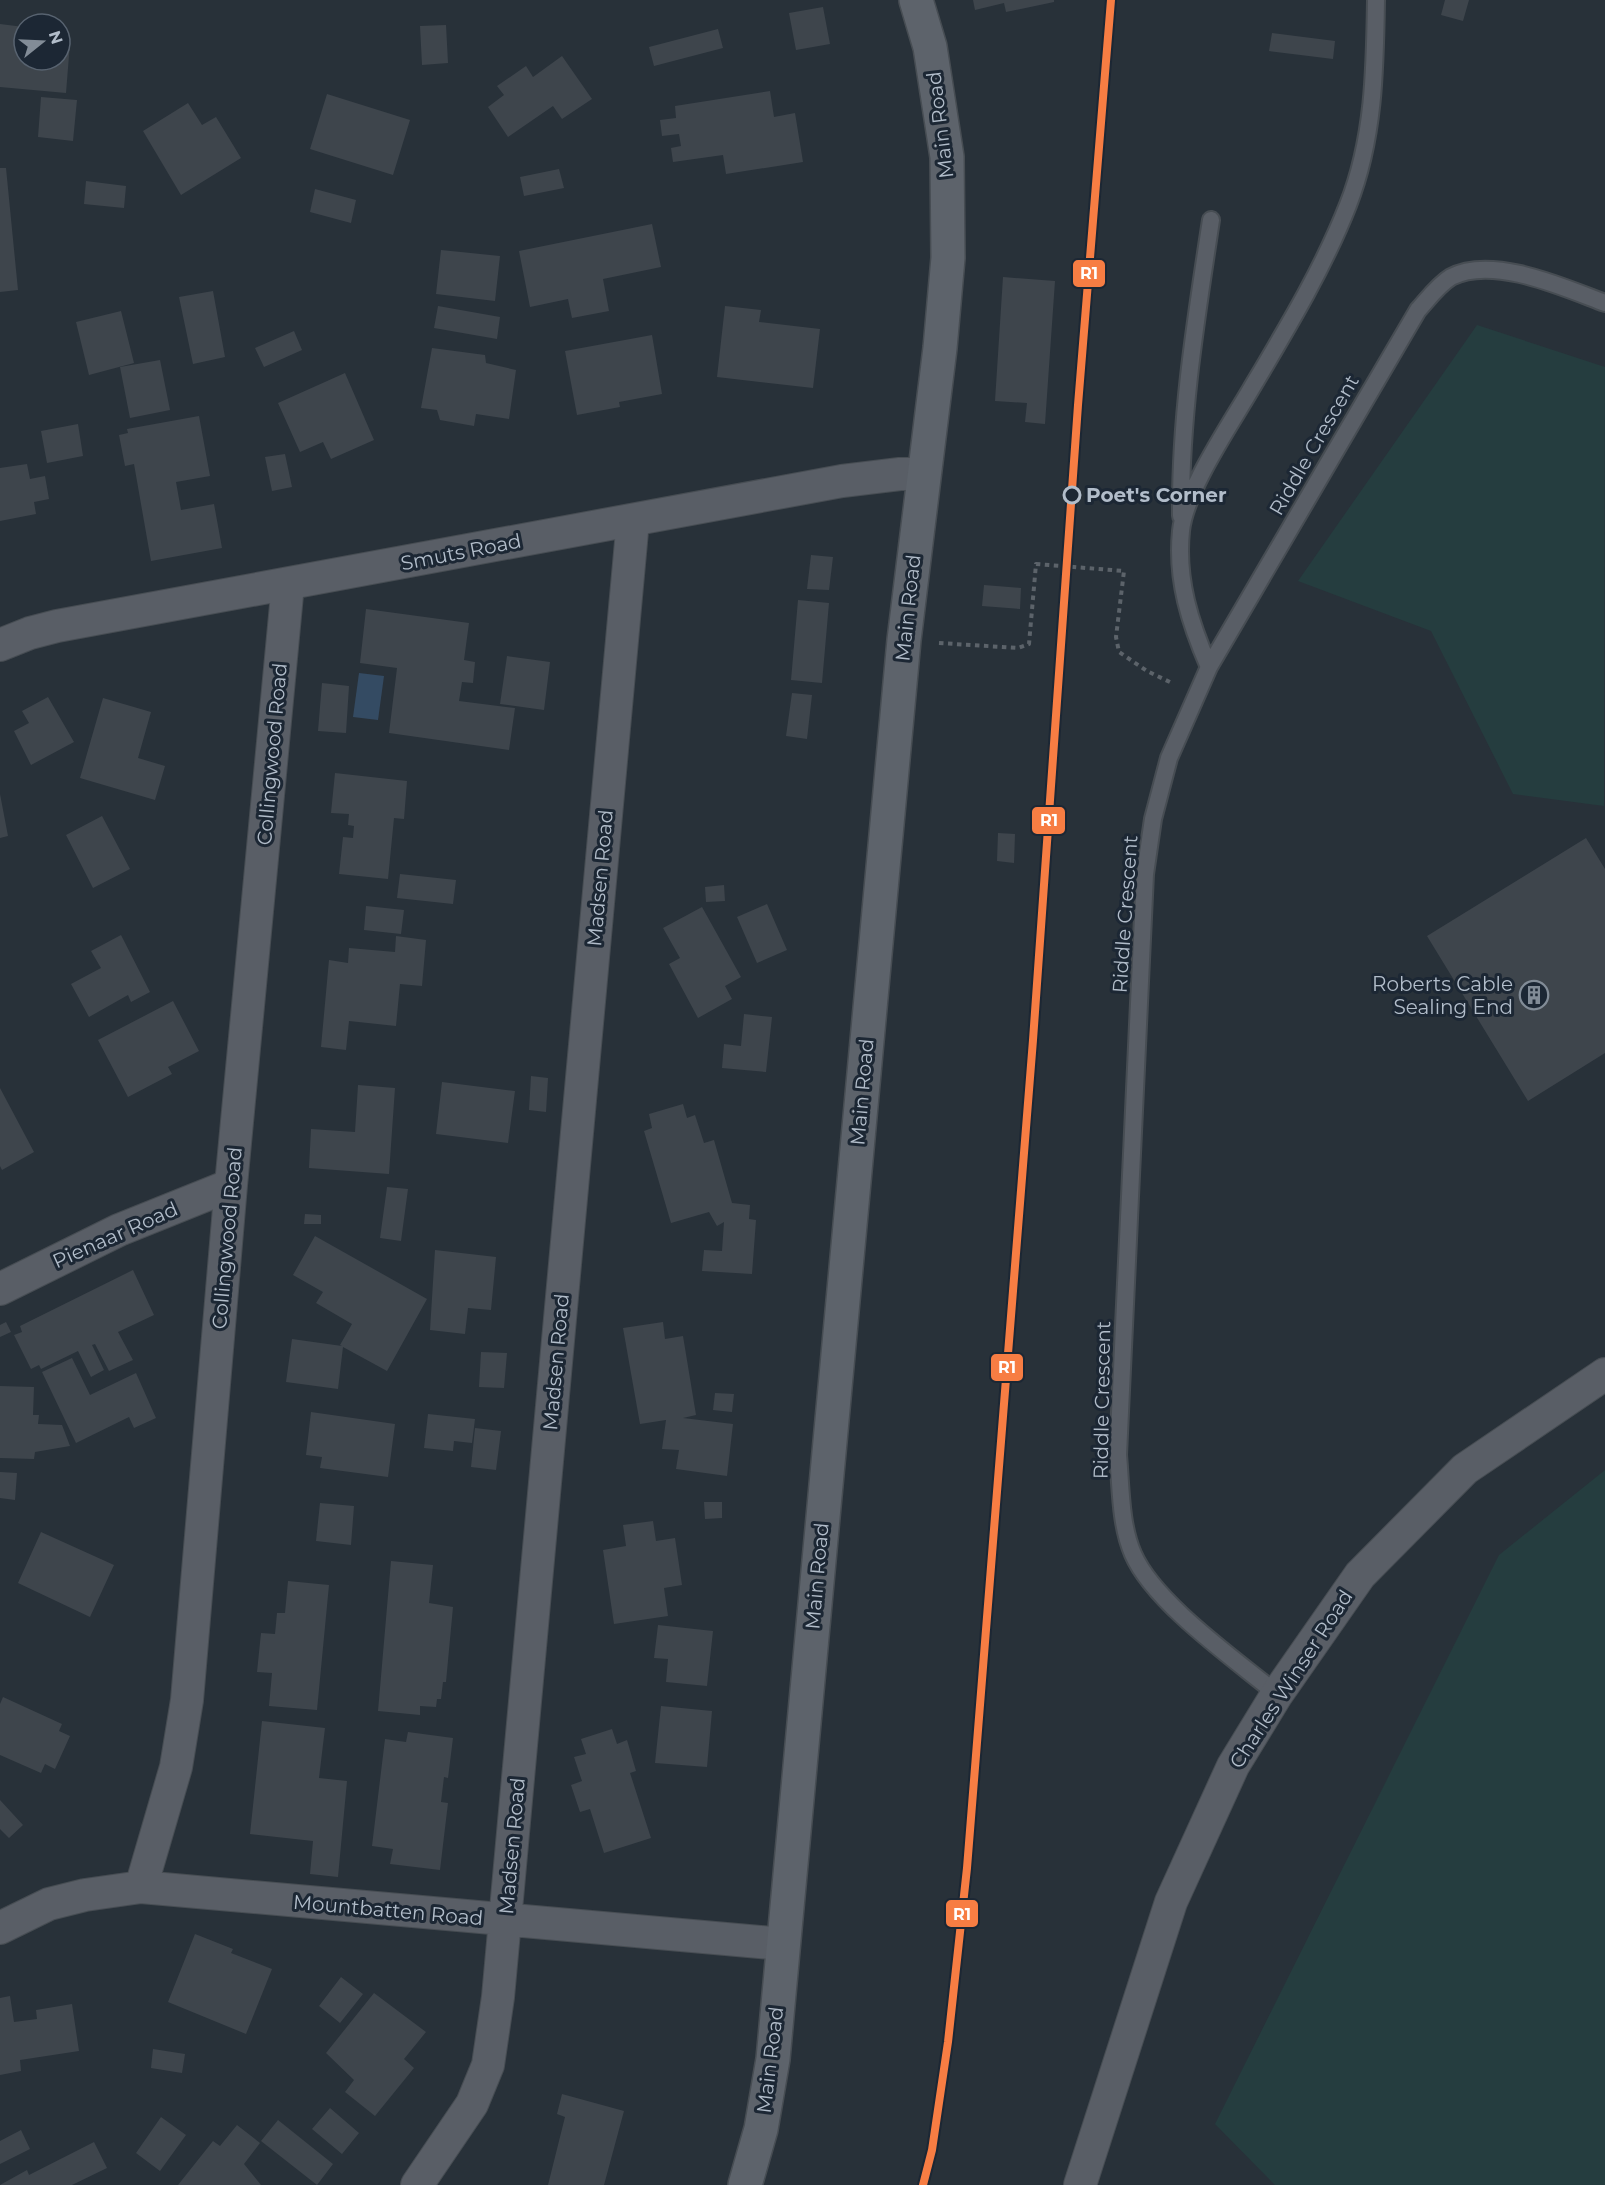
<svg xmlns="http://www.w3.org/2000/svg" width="1605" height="2185" viewBox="0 0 1605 2185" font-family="Montserrat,sans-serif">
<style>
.green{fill:#253d3f}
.water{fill:#344b63}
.building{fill:#3e454c}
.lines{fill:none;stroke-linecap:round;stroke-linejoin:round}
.lane-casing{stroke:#474d53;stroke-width:20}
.street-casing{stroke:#474d53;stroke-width:34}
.secondary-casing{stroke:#474d53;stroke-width:36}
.path{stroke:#5c636a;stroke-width:4;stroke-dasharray:4.5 4.5;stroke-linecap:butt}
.lane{stroke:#595e66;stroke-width:16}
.street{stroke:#595e66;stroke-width:32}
.secondary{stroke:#5d636b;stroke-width:33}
.rail-1-casing{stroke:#1c2734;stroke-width:12}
.rail-1{stroke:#f77d43;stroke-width:8}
.stop-dot{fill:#1c2734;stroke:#b2bdca;stroke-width:3}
.labels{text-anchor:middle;stroke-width:6;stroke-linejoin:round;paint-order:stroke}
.street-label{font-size:20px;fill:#b2bdca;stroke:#1c2734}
.stop-label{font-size:20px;font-weight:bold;fill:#b2bdca;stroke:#1c2734;text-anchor:start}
.poi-label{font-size:20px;fill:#b2bdca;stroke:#1c2734;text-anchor:end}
.line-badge{stroke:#1c2734;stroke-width:2}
.badge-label{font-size:16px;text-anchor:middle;font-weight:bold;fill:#fff}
</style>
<rect width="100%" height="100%" fill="#283139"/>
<path class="green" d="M1477,325l128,42 -1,439 -91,-12 -82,-163 -133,-50z
M1605,1470v715h-330l-60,-61 284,-569z"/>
<path class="water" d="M359,673l25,3 -6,44 -25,-3z"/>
<path class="building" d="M973,0h81v2l-48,10 -2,-9 -29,7z
M1445,0h24l-6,21 -22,-6z
M823,7l7,37 -34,6 -7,-37z
M0,24l24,3v33h36v-17h10l-4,50 -66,-6z
M446,25l2,38 -26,2 -2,-39z
M718,29l5,19 -69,18 -5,-19z
M1272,33l63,8 -2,18 -64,-8z
M562,56l30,43 -30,20 -9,-13 -45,31 -20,-30 16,-12 -7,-9 29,-20 7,11z
M770,91l4,26 21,-4 8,49 -77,12 -3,-19 -50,7 -2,-14 10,-2 -2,-12 -17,2 -2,-16 16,-2 -1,-12z
M327,94l83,26 -17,55 -83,-26z
M41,97l36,3 -4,41 -35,-4z
M188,103l14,22 14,-8 25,41 -60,37 -38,-64z
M0,168h6l12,122 -18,2z
M559,169l5,19 -40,8 -4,-19z
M86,181l40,5 -2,22 -40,-4z
M315,189l41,11 -5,23 -41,-11z
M652,224l9,43 -58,12 6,32 -37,7 -4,-19 -38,8 -11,-56z
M441,250l59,6 -5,45 -59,-7z
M1003,277l52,4 -10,143 -20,-2 2,-19 -32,-2z
M213,291l12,66 -32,7 -14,-67z
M438,306l62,11 -3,22 -63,-11z
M725,306l36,4 -2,12 61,7 -7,59 -96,-11z
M121,311l13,52 -45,12 -13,-53z
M294,331l8,19 -38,17 -9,-19z
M652,335l10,59 -43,8 1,5 -43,8 -12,-64z
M432,348l53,7 1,8 30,7 -7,49 -33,-5 -2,12 -34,-6 -3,-10 -16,-2z
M160,360l10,50 -40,8 -10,-51z
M345,373l29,67 -43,19 -8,-17 -23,10 -22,-49z
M199,416l11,60 -34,6 5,28 33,-6 8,44 -71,13 -17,-97 -9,2 -6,-31 9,-2 -1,-4z
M78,424l5,32 -36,7 -6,-32z
M285,454l7,33 -20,4 -7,-34z
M27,464l3,15 15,-3 4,23 -15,3 2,12 -36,7v-53z
M811,555l22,2 -4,33 -22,-1z
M984,585l37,3 -1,21 -38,-3z
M798,600l31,3 -7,80 -31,-3z
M366,609l103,14 -5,37 11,2 -2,21 -11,-1 -3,19 56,7 -6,42 -120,-17 8,-65 -37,-5z
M507,656l43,6 -6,48 -44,-6z
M322,683l27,3 -3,47 -28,-2z
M792,693l20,2 -5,44 -21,-3z
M48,697l26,45 -43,23 -17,-34 15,-8 -7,-12z
M103,698l48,14 -13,46 27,8 -10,34 -75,-22z
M335,773l72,8 -3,38 -10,-1 -6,61 -49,-5 4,-37 10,1 1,-12 -6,-1 1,-11 -18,-1z
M0,794l8,42 -8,2z
M102,816l28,53 -37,19 -27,-53z
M998,833l17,1 -1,29 -17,-2z
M1586,838l19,31v184l-77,48 -101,-165z
M400,874l56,6 -3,24 -56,-6z
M724,885l1,16 -19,1 -1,-15z
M767,904l20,46 -30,13 -20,-46z
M366,906l38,4 -3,24 -37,-4z
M702,907l39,70 -16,9 7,13 -34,19 -29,-54 11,-6 -17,-30z
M121,935l29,57 -19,10 -3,-7 -39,22 -18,-33 30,-16 -10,-17z
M396,936l30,4 -4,46 -22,-2 -4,42 -47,-5 -3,29 -25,-3 8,-87 19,3 1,-15 46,4z
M173,1001l26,50 -31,16 4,7 -44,23 -30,-57z
M744,1014l28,3 -6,55 -44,-4 2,-24 17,2z
M531,1076l17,2 -2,34 -17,-2z
M442,1082l73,9 -7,52 -72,-9z
M358,1085l37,3 -6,86 -80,-6 2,-39 44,3z
M0,1088l34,64 -32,18 -2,-4z
M683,1104l4,14 8,-3 9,28 10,-3 18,63 18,2 -1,14 7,1 -4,54 -50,-3 2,-21 18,1 2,-29 -7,4 -8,-14 -38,11 -27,-92 8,-3 -3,-14z
M387,1187l21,2 -7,52 -21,-3z
M305,1214l16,1v9h-17z
M315,1236l112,63 -40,72 -44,-24 -5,42 -52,-7 6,-43 50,7 -2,-1 12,-21 -36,-21 7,-11 -30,-17z
M435,1250l61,7 -5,53 -23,-2 -3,26 -35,-4z
M133,1270l21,45 -36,17 15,28 -24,11 -14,-27 -3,1 12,25 -13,7 -13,-26 -37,18 -2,-4 -8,4 -17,-34 8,-3 -2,-6z
M6,1322l5,10 -11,5v-12z
M663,1322l2,17 18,-3 13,79 -13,3 50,6 -6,52 -51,-7 3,-19 -17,-1 4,-29 -26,4 -17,-96z
M481,1352l26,1 -3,35 -25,-1z
M72,1358l18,37 46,-22 20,45 -22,10 -5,-11 -53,26 -34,-71z
M0,1386l34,1 -1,28h6l-1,9 24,1 8,21 -35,6 -1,7 -34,-1z
M715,1393l19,1 -2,18 -19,-2z
M311,1412l84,12 -7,53 -68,-9 2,-11 -16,-2z
M428,1414l47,5 -3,24 -18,-2 -1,10 -29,-3z
M475,1428l26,3 -5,39 -25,-3z
M0,1472l17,1 -2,27 -15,-2z
M704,1502h18v16l-17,1z
M320,1503l34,3 -3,39 -35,-4z
M653,1521l3,20 19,-3 7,47 -18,3 4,28 -54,8 -11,-74 23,-4 -3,-21z
M41,1532l73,33 -24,52 -72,-34z
M391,1561l42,4 -4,38 24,4 -7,75h-3l-2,17h-4l-1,8 -16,-1v9l-42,-4z
M288,1581l41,4 -12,125 -48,-4 3,-33 -15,-1 4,-39 14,1 2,-21h8z
M658,1625l55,6 -6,55 -41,-4 2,-23 -14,-1z
M3,1697l59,27 -3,7 11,5 -15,33 -10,-5 -4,9 -41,-18v-51z
M661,1706l51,5 -5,56 -52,-4z
M262,1721l63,7 -6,50 28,3 -9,96 -28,-3 3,-33 -63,-7z
M612,1729l5,15 10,-4 9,31 -6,2 21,65 -47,15 -14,-44 -10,3 -9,-27 11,-4 -8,-24 12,-3 -5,-15z
M408,1732l45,6 -5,40 -4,-1 -3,25 7,1 -8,67 -50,-6 3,-15 -21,-3 13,-107 21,3z
M0,1800l23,25 -14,13 -9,-9z
M195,1934l38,15 -2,4 41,16 -26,65 -78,-32z
M341,1977l22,17 -23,29 -21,-17z
M374,1993l52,39 -22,27 10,9 -39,48 -30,-24 9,-12 -28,-27z
M10,1996l4,26 23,-3 -1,-9 36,-6 7,47 -59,9 1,11 -21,4v-77z
M153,2049l32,5 -3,19 -31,-5z
M562,2094l62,17 -20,74h-56l17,-68 -8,-3z
M330,2108l29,25 -17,21 -30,-25z
M161,2117l25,18 -26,36 -24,-18z
M278,2120l55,44 -16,21 -56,-44z
M237,2125l23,18 -16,21 17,21h-83l35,-44 7,5z
M21,2130l9,19 -30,15v-23z
M94,2142l13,26 -35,17h-72l27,-15 2,5z"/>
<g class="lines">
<g class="lane-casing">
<path id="lane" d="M1181,516c-1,-100 15,-197 30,-296
M1209,667c-19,-44 -33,-87 -28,-136 4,-40 49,-106 70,-142 35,-59 72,-120 97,-184 26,-66 27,-135 28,-205
M1277,1694c-41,-34 -123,-91 -144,-140 -13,-30 -12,-67 -15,-99l27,-581 8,-55 16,-61 40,-91 209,-357c10,-11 20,-25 33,-33 42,-22 114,11 154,26"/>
</g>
<g class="street-casing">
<path id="street" d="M0,645l30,-12 27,-7 785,-145 58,-7h24
M0,1289l119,-59 112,-45
M141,1887l35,-120 11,-67 44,-515 57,-601
M0,1928l49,-24 36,-9 56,-8 642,57
M417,2185l55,-81 16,-39 10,-68 135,-1477
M1080,2185l91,-283 62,-136 44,-72 83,-119 105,-106 140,-95"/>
</g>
<g class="secondary-casing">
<path id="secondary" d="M745,2185l16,-56 12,-70 131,-1419 36,-292 8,-90 -1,-101 -17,-110 -14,-47"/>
</g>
<path class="path" d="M939,643l79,5 11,-4 7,-80 88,7 -8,66 3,15 28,19 27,13"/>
<use href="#lane" class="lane"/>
<use href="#street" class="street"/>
<use href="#secondary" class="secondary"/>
<g class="rail-1-casing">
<path id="rail-1" d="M923,2185l9,-35 16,-108 19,-174 66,-828 45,-635 33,-405"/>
</g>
<use href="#rail-1" class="rail-1"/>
</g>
<defs>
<g id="building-ring" transform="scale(1.5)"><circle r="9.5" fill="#1c2734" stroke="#828c97" stroke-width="1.5"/><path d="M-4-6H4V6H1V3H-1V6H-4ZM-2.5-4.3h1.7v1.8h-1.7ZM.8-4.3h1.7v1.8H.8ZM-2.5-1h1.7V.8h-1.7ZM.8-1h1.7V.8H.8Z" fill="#828c97"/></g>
</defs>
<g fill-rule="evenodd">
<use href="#building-ring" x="1534" y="995"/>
</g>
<circle class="stop-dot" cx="1072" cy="495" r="8"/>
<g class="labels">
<g class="street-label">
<text transform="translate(940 125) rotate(-97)" y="7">Main Road</text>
<text transform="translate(1314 445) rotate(-60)" y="7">Riddle Crescent</text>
<text transform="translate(461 552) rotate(-11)" y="7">Smuts Road</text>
<text transform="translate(908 608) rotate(-84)" y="7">Main Road</text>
<text transform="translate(272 754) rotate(-85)" y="7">Collingwood Road</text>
<text transform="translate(600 878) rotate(-85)" y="7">Madsen Road</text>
<text transform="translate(1125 914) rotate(-86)" y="7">Riddle Crescent</text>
<text transform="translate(862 1092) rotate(-85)" y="7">Main Road</text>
<text transform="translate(115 1235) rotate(-24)" y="7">Pienaar Road</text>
<text transform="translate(227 1238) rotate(-85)" y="7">Collingwood Road</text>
<text transform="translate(556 1362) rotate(-85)" y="7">Madsen Road</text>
<text transform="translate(1102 1400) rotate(-89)" y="7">Riddle Crescent</text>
<text transform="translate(817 1576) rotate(-85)" y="7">Main Road</text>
<text transform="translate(1291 1679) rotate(-57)" y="7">Charles Winser Road</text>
<text transform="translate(512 1846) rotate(-85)" y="7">Madsen Road</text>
<text transform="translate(388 1910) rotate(5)" y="7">Mountbatten Road</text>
<text transform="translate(770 2060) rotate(-83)" y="7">Main Road</text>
</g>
<g class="stop-label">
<text x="1086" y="502">Poet's Corner</text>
</g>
<g class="poi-label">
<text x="1513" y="991">Roberts Cable<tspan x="1513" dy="23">Sealing End</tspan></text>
</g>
</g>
<g class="line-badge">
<rect x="1072" y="259" width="34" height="29" rx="6" fill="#f77d43"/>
<rect x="1031" y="806" width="35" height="29" rx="6" fill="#f77d43"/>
<rect x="990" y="1353" width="34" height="29" rx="6" fill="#f77d43"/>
<rect x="945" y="1899" width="34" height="29" rx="6" fill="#f77d43"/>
</g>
<g class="badge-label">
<text x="1089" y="279">R1</text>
<text x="1049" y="826">R1</text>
<text x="1007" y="1373">R1</text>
<text x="962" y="1920">R1</text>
</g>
<g transform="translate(42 42) rotate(72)"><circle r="28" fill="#1c2734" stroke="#586370" stroke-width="1.5"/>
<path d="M0-4.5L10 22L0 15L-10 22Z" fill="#828c97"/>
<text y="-9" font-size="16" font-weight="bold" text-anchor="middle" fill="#b2bdca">N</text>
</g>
</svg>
